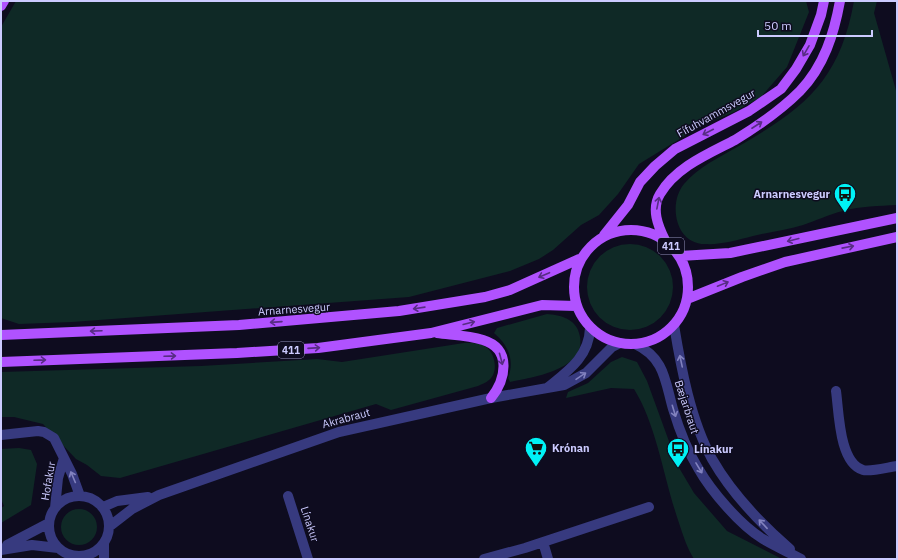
<svg xmlns="http://www.w3.org/2000/svg" width="898" height="560" viewBox="0 0 898 560" font-family="'IBM Plex Sans',sans-serif">
<style>
.green{fill:#0f2926}
.lines{fill:none;stroke-linecap:round;stroke-linejoin:round}
.minor{stroke:#373a7f;stroke-width:10}
.major{stroke:#b052ff;stroke-width:10}
.oneway{stroke:#572c84}
.oneway2{stroke:#8282bf}
.labels{text-anchor:middle;stroke-width:3;stroke-linejoin:round;paint-order:stroke}
.shield{fill:#0e0c1f;stroke:#9392bc;stroke-width:1}
.shield-label{font-size:10px;font-weight:bold;fill:#cccbff}
.street-label{font-size:11px;fill:#cccbff;stroke:#0e0c1f}
.poi-label{font-size:11px;font-weight:bold;fill:#cccbff;stroke:#0e0c1f;text-anchor:start}
</style>
<rect width="100%" height="100%" fill="#0e0c1f"/>
<path class="green" d="M16,1h790l3,11 -22,55 -26,30 -27,15 -33,14 -62,38 -21,30 -19,21 -18,10 -28,25 -14,9 -29,12 -101,26 -337,25 -53,2 -18,-6v-291z
M854,1h23l-3,12 23,81v111c-18,1 -36,1 -54,6 -14,3 -27,10 -40,14 -16,5 -34,7 -50,11 -16,4 -32,9 -48,8 -30,0 -37,-41 -21,-60 14,-17 36,-27 55,-38 66,-38 101,-66 115,-145z
M587 287a43 43 0 1 1 86 0a43 43 0 1 1-86 0Z
M547,314c12,1 26,4 31,16 15,38 -42,47 -68,52l-2,-4c7,-18 0,-33 -14,-45l3,-5z
M464,343c7,0 16,-1 22,4 9,6 13,25 3,33 -3,3 -8,4 -11,6l-87,24 -15,-6 -256,74 -19,-2 -14,-11 -11,-6 -33,-35 -29,-7h-13v-45l200,-6 116,-7 25,3z
M622,357l15,5 10,19 31,85 16,27 33,38 55,28h-88c-7,-11 -11,-24 -15,-36 -15,-43 -22,-97 -45,-134l-23,-1 -45,10 2,-6 20,-9 23,-21z
M19,448l12,2 6,14 -6,41 -30,18v-15l3,-2 -3,-7v-50z
M61 527a18 18 0 1 1 36 0a18 18 0 1 1-36 0Z"/>
<g class="lines">
<path class="minor" d="M674,325c7,43 17,96 38,134 20,35 48,64 78,90
M635,344c30,14 30,37 38,65 6,20 14,41 25,59 13,23 42,57 65,71 12,7 25,13 38,20
M547,388c21,-17 42,-31 43,-60
M836,391c3,21 3,72 27,79 7,2 26,-3 34,-4
M1,435l37,-4 6,1 10,6 18,36 8,22
M49 526a30 30 0 1 1 60 0a30 30 0 1 1-60 0Z
M288,496l20,63
M103,507l14,-6 31,-4
M55,508l3,-30 6,-20
M110,526l22,-17 27,-14 180,-63 152,-34 73,-13 22,-12 26,-26 8,-4
M543,542l5,17
M7,545l42,-22
M1,550l31,-5 26,3
M104,559v-15
M484,559l41,-11 124,-41"/>
<path class="major" d="M1,6l3,-5
M574 287a57 57 0 1 1 114 0a57 57 0 1 1-114 0Z
M604,235l24,-30 12,-23 15,-16 20,-17 74,-38 32,-22 15,-20 14,-24 11,-30 3,-14
M665,240c-7,-14 -14,-31 -5,-46 16,-27 48,-40 75,-54 23,-14 46,-30 65,-49 24,-25 34,-57 40,-90
M680,256l50,-3 167,-35
M687,299l55,-22 43,-15 112,-25
M437,333c15,2 31,2 46,7 29,9 23,39 8,58
M1,335l238,-10 160,-14 86,-14 25,-7 69,-31
M1,362l236,-9 81,-5 113,-15 111,-28 34,1"/>
</g>
<defs><path id="oneway-shaft" d="M-6 0H5M1.5-3L5.5 0L1.5 3" fill="none" stroke-width="1.6" stroke-linecap="round" stroke-linejoin="round"/></defs>
<g class="oneway">
<use href="#oneway-shaft" transform="translate(806 51) rotate(120)"/>
<use href="#oneway-shaft" transform="translate(757 125) rotate(-33)"/>
<use href="#oneway-shaft" transform="translate(708 132) rotate(153)"/>
<use href="#oneway-shaft" transform="translate(658 203) rotate(-79)"/>
<use href="#oneway-shaft" transform="translate(793 240) rotate(166)"/>
<use href="#oneway-shaft" transform="translate(848 247) rotate(-11)"/>
<use href="#oneway-shaft" transform="translate(544 275) rotate(157)"/>
<use href="#oneway-shaft" transform="translate(723 284) rotate(-22)"/>
<use href="#oneway-shaft" transform="translate(419 308) rotate(172)"/>
<use href="#oneway-shaft" transform="translate(276 322) rotate(176)"/>
<use href="#oneway-shaft" transform="translate(469 323) rotate(-14)"/>
<use href="#oneway-shaft" transform="translate(96 331) rotate(178)"/>
<use href="#oneway-shaft" transform="translate(314 348) rotate(-4)"/>
<use href="#oneway-shaft" transform="translate(170 356) rotate(-2)"/>
<use href="#oneway-shaft" transform="translate(501 359) rotate(75)"/>
<use href="#oneway-shaft" transform="translate(40 360) rotate(-2)"/>
</g>
<g class="oneway2">
<use href="#oneway-shaft" transform="translate(681 361) rotate(-102)"/>
<use href="#oneway-shaft" transform="translate(581 376) rotate(-34)"/>
<use href="#oneway-shaft" transform="translate(674 411) rotate(73)"/>
<use href="#oneway-shaft" transform="translate(699 468) rotate(59)"/>
<use href="#oneway-shaft" transform="translate(73 477) rotate(-113)"/>
<use href="#oneway-shaft" transform="translate(763 524) rotate(-133)"/>
</g>
<defs>
<g id="bus-pin" transform="scale(1.15)"><path d="M0 17L-7.5 6A9.5 9.5 0 1 1 7.5 6Z" fill="#00f2f6" stroke="#0e0c1f"/><path d="M-5-6H5V4H4V6H2V4H-2V6H-4V4H-5ZM-3.5-4V0h7V-4ZM-3.5 1.2v1.5H-2V1.2ZM2 1.2v1.5H3.5V1.2Z" fill="#111"/></g>
<g id="supermarket-pin" transform="scale(1.15)"><path d="M0 17L-7.5 6A9.5 9.5 0 1 1 7.5 6Z" fill="#00f2f6" stroke="#0e0c1f"/><path d="M-6-5.5h2.5l.6 2H6L4.5 2H-2.5L-4.4-4H-6ZM-1.5 3.2a1.3 1.3 0 1 0 .1 0ZM3 3.2a1.3 1.3 0 1 0 .1 0Z" fill="#111"/></g>
</defs>
<g fill-rule="evenodd">
<use href="#bus-pin" x="845" y="194"/>
<use href="#supermarket-pin" x="536" y="448"/>
<use href="#bus-pin" x="678" y="449"/>
</g>
<g class="labels">
<g class="shield">
<rect x="658" y="238" width="26" height="16" rx="3"/>
<rect x="278" y="342" width="26" height="16" rx="3"/>
</g>
<g class="shield-label">
<text x="671" y="250">411</text>
<text x="291" y="354">411</text>
</g>
<g class="street-label">
<text transform="translate(716 113) rotate(-29)" y="4">Fífuhvammsvegur</text>
<text transform="translate(294 309) rotate(-4)" y="4">Arnarnesvegur</text>
<text transform="translate(687 407) rotate(72)" y="4">Bæjarbraut</text>
<text transform="translate(346 418) rotate(-15)" y="4">Akrabraut</text>
<text transform="translate(48 481) rotate(-80)" y="4">Hofakur</text>
<text transform="translate(310 524) rotate(72)" y="4">Línakur</text>
</g>
<g class="poi-label">
<text x="830" y="198" text-anchor="end">Arnarnesvegur</text>
<text x="552" y="452">Krónan</text>
<text x="694" y="453">Línakur</text>
</g>
</g>
<rect width="898" height="560" fill="none" stroke="#cccbff" stroke-width="4"/>
<path d="M758 30v6h114v-6" fill="none" stroke="#cccbff" stroke-width="2"/>
<text x="764" y="30" font-size="12" fill="#cccbff" stroke="#0e0c1f" stroke-width="3" paint-order="stroke">50 m</text>
</svg>
